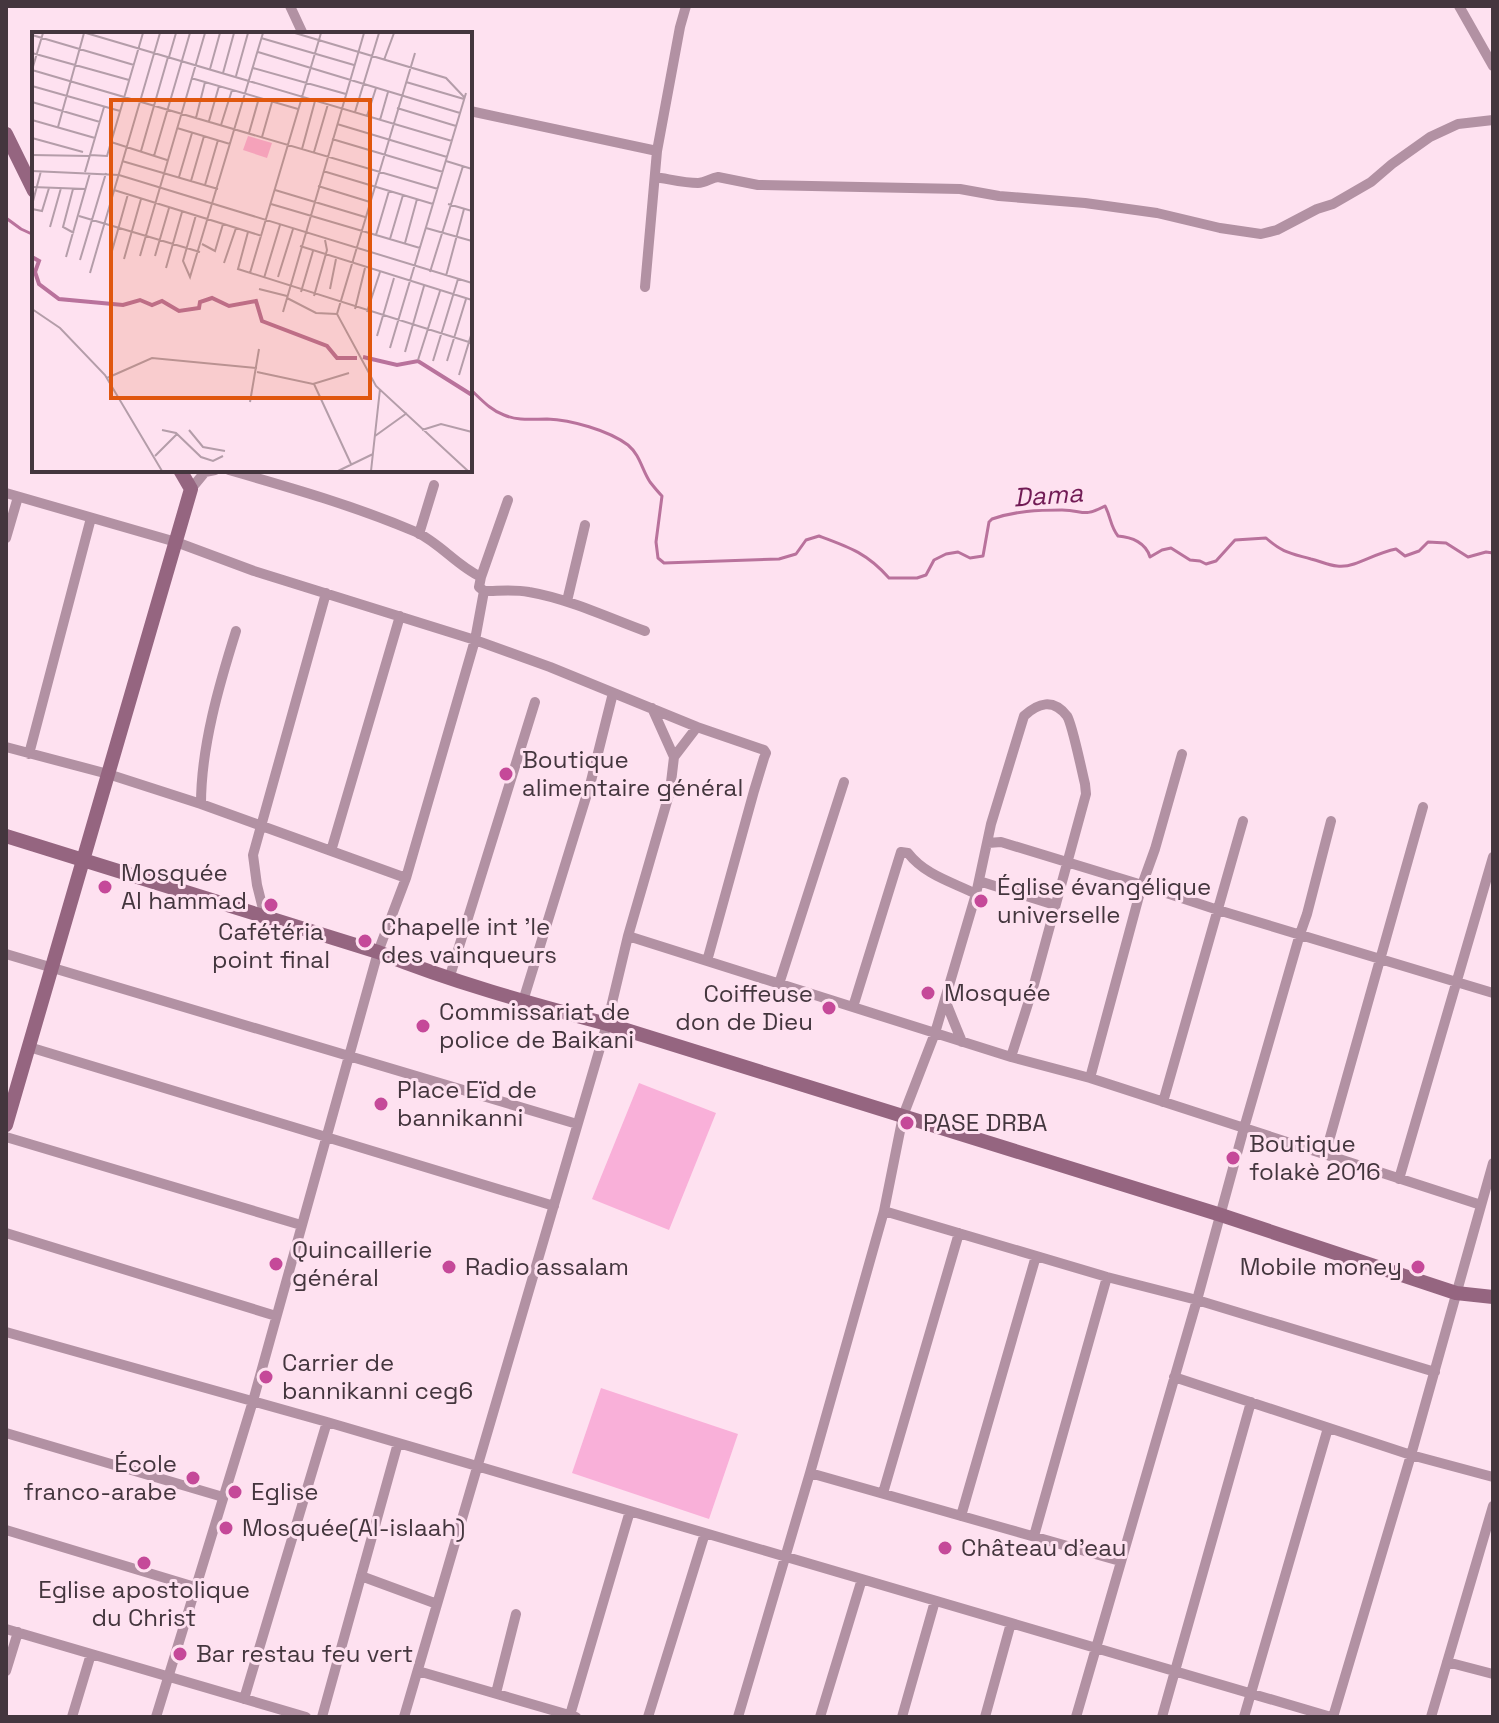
<svg xmlns="http://www.w3.org/2000/svg" width="1499" height="1723" viewBox="0 0 1499 1723" font-family="'Space Grotesk',sans-serif">
<style>
.green{fill:#f9b0d9}
.lines{fill:none;stroke-linecap:round;stroke-linejoin:round}
.stream{stroke:#b9729c;stroke-width:3}
.street{stroke:#b291a3;stroke-width:10}
.secondary{stroke:#956580;stroke-width:14}
.poi-dot{fill:#c54999;stroke:#fee1f0;stroke-width:3}
.labels{text-anchor:middle;stroke-width:6;stroke-linejoin:round;paint-order:stroke}
.poi-label{font-size:24px;fill:#44363e;stroke:#fee1f0;text-anchor:start}
.water-label{font-size:26px;font-style:italic;fill:#711b55;stroke:#fee1f0}
.inset-river{fill:none;stroke:#b9729c;stroke-width:4}
.inset-road{fill:none;stroke:#b49da9;stroke-width:2}
.view{fill:#e0570e;fill-opacity:0.15;stroke:#e0570e;stroke-width:4}
.inset-edge{fill:none;stroke:#44363e;stroke-width:4}
</style>
<rect width="100%" height="100%" fill="#fee1f0"/>
<path class="green" d="M639,1083l77,30 -47,117 -77,-31z
M601,1388l137,46 -29,85 -137,-46z"/>
<g class="lines">
<path class="stream" d="M6,218l15,11 13,6
M470,389c11,10 20,21 34,26 14,6 28,4 43,4 24,1 61,11 81,26 12,10 14,25 22,37 4,5 8,10 12,14l-6,46 2,16 6,5 115,-4 17,-5 10,-14 13,-4c30,11 48,17 70,42h28l9,-3 8,-15 12,-6 12,-2 12,6 13,-2 6,-34 3,-3c23,-8 46,-9 70,-9 22,0 20,8 43,-4 6,11 5,20 13,30 14,1 28,7 32,21l12,-7 9,-2 19,12 10,1 6,3 10,-3 19,-21 31,-2c17,15 24,15 45,21 16,4 26,11 43,5 14,-5 27,-12 42,-15l9,7 14,-5 9,-9 18,1 22,14 18,-5 7,1"/>
<path class="street" d="M290,6l13,28
M1459,6l34,60
M470,111l187,40
M655,177c14,2 29,6 43,6 8,0 12,-5 20,-6l40,8 202,4 39,7 86,7 72,10 63,15 41,6 16,-4 40,-21 16,-5 38,-22 21,-18 38,-27 28,-13 35,-4
M645,287l12,-136 23,-124 6,-21
M229,470c63,18 126,36 187,62 24,11 41,34 65,45
M191,489l14,-17 10,-2
M6,493l170,49 78,29 221,69 75,27 147,60 67,23 2,3 -2,5 -10,33 -47,170
M419,534l15,-49
M6,538l12,-41
M484,591c15,0 30,-2 45,1 40,7 78,25 116,39
M567,601l18,-76
M652,708l22,49
M6,747l102,27 93,30 205,74
M29,754l62,-236
M201,804c0,-57 18,-119 35,-173
M988,843l13,-1 141,43 76,25 275,83
M331,851l69,-235
M979,881l76,24
M265,917l-8,-32 -4,-30 73,-262
M628,936l383,121 79,21 391,127
M6,954l571,170
M449,979l86,-277
M779,984l65,-202
M945,1000l17,42
M523,1001l68,-220 22,-88
M853,1007l48,-155 7,1c17,22 44,29 68,41
M29,1047l525,159
M1090,1078l52,-193 13,-36 27,-95
M1163,1102l80,-281
M6,1137l295,88
M1325,1155l98,-348
M1399,1179l94,-322
M884,1211l223,66 90,23 238,72
M6,1233l270,83
M6,1332l321,90 1004,295
M1174,1377l237,78 82,22
M6,1433l217,64
M810,1473l310,88
M883,1493l76,-260
M961,1516l75,-260
M6,1530l189,57
M1034,1536l73,-259
M361,1576l76,28
M6,1629l300,88
M1447,1662l46,12
M6,1671l12,-39
M418,1671l158,46
M496,1693l20,-79
M244,1699l83,-277
M570,1715l60,-204
M72,1717l19,-63
M156,1717l97,-316 125,-449 28,-74 69,-238 9,-49 -5,-4 2,-10 27,-77
M322,1717l76,-274
M404,1717l203,-693 21,-88 42,-145 4,-34 23,-30
M648,1717l57,-184
M738,1717l72,-244 74,-262 19,-95 32,-83 41,-139 15,-70 33,-108c14,-13 29,-18 43,0 5,7 15,56 18,68l1,10 -53,194 -22,69
M820,1717l42,-138
M902,1717l33,-116
M985,1717l26,-94
M1076,1717l121,-417 47,-172 56,-194 7,-20 24,-93
M1162,1717l89,-315
M1244,1717l84,-289
M1333,1717l78,-262 82,-292
M1431,1717l62,-211"/>
<path class="secondary" d="M6,134l28,57
M6,836l372,116c74,30 151,51 229,72l614,191 235,78 37,4
M6,1125l185,-636 -11,-19"/>
</g>
<g class="poi-dot">
<circle cx="506" cy="774" r="8"/>
<circle cx="105" cy="887" r="8"/>
<circle cx="981" cy="901" r="8"/>
<circle cx="271" cy="905" r="8"/>
<circle cx="365" cy="941" r="8"/>
<circle cx="928" cy="993" r="8"/>
<circle cx="829" cy="1008" r="8"/>
<circle cx="423" cy="1026" r="8"/>
<circle cx="381" cy="1104" r="8"/>
<circle cx="907" cy="1123" r="8"/>
<circle cx="1233" cy="1158" r="8"/>
<circle cx="276" cy="1264" r="8"/>
<circle cx="449" cy="1267" r="8"/>
<circle cx="1418" cy="1267" r="8"/>
<circle cx="266" cy="1377" r="8"/>
<circle cx="193" cy="1478" r="8"/>
<circle cx="235" cy="1492" r="8"/>
<circle cx="226" cy="1528" r="8"/>
<circle cx="945" cy="1548" r="8"/>
<circle cx="144" cy="1563" r="8"/>
<circle cx="180" cy="1654" r="8"/>
</g>
<g class="labels">
<g class="poi-label">
<text x="522" y="768">Boutique<tspan x="522" dy="28">alimentaire général</tspan></text>
<text x="121" y="881">Mosquée<tspan x="121" dy="28">Al hammad</tspan></text>
<text x="997" y="895">Église évangélique<tspan x="997" dy="28">universelle</tspan></text>
<text x="381" y="935">Chapelle int 'le<tspan x="381" dy="28">des vainqueurs</tspan></text>
<text x="271" y="940" text-anchor="middle">Cafétéria<tspan x="271" dy="28">point final</tspan></text>
<text x="944" y="1001">Mosquée</text>
<text x="813" y="1002" text-anchor="end">Coiffeuse<tspan x="813" dy="28">don de Dieu</tspan></text>
<text x="439" y="1020">Commissariat de<tspan x="439" dy="28">police de Baikani</tspan></text>
<text x="397" y="1098">Place Eïd de<tspan x="397" dy="28">bannikanni</tspan></text>
<text x="923" y="1131">PASE DRBA</text>
<text x="1249" y="1152">Boutique<tspan x="1249" dy="28">folakè 2016</tspan></text>
<text x="292" y="1258">Quincaillerie<tspan x="292" dy="28">général</tspan></text>
<text x="465" y="1275">Radio assalam</text>
<text x="1402" y="1275" text-anchor="end">Mobile money</text>
<text x="282" y="1371">Carrier de<tspan x="282" dy="28">bannikanni ceg6</tspan></text>
<text x="177" y="1472" text-anchor="end">École<tspan x="177" dy="28">franco-arabe</tspan></text>
<text x="251" y="1500">Eglise</text>
<text x="242" y="1536">Mosquée(Al-islaah)</text>
<text x="961" y="1556">Château d'eau</text>
<text x="144" y="1598" text-anchor="middle">Eglise apostolique<tspan x="144" dy="28">du Christ</tspan></text>
<text x="196" y="1662">Bar restau feu vert</text>
</g>
<g class="water-label">
<text transform="translate(1048 495) rotate(-4)" y="9">Dama</text>
</g>
</g>
<g transform="translate(32 32)">
<rect width="440" height="440" fill="#fee1f0"/>
<path d="M216,104l24,7 -5,15 -24,-8z" fill="#f9b0d9"/>
<path class="inset-river" d="M0,225l7,4 -4,11 4,12 20,15 64,6 17,-5 12,5 10,-4 17,10 20,-3 1,-6 12,-4 17,8 27,-5 6,20 65,25 10,12h20M331,325l34,8 21,-4 54,34"/>
<path class="inset-road" d="M54,1l366,108M263,1l151,45 18,19M0,3l102,30M229,6l93,27M226,20l202,61M0,21l97,27M383,21l-78,261 39,72 92,85M137,25l7,-24M352,28l10,-27M221,36l93,26M178,37l10,-36M0,38l406,119M0,38l11,-37M191,41l11,-40M204,44l12,-43M159,46l107,31M374,50l58,17M0,54l88,25M0,70l68,20M365,76l59,18M323,80l24,-79M335,84l9,-28M164,86l9,-36M0,88l63,18M348,88l8,-28M177,89l10,-35M305,92l110,33M189,93l11,-35M26,95l26,-94M145,96l53,16M217,101l10,-35M230,105l10,-35M0,106l51,14M300,107l111,33M79,110l56,18M270,117l13,-48M109,119l27,-94M282,120l14,-48M0,123l58,1M58,123l17,1 36,-123M122,124l36,-123M90,129l96,28M414,129l26,8M0,139l87,4 353,108M291,139l110,33M53,140l19,-65M147,145l13,-44M159,149l13,-45M173,153l13,-45M286,154l52,16M0,155l54,2M41,157l-10,38 11,6M82,158l148,46M243,158l90,27M239,172l149,44M416,172l24,7M0,173l9,-34M0,177l10,2 7,-23M164,183l-13,46 7,16 73,-244M47,184l121,36M18,195l11,-39M394,196l46,13M216,200l-10,37 234,74M344,203l13,-44M358,207l13,-44M373,211l12,-44M170,212l13,7 8,-27M268,214l172,54M80,219l16,-57M108,224l65,-223M123,224l14,-48M34,225l24,-84M92,227l17,-60M48,228l26,-87M192,231l12,-35M134,236l16,-56M398,240l33,-106M58,241l70,-240M218,241l71,-240M414,244l18,-67M246,245l15,-48M232,246l16,-53M227,257l28,7M298,257l6,-30M269,260l12,-41M282,264l13,-46 -2,-10M255,266l29,15 21,1M0,277l28,19 45,47 57,96M323,277l10,-41M251,280l81,-279M335,280l13,-40M345,304l17,-58M358,316l76,-255M373,320l19,-66M386,328l22,-69M401,329l25,-82M415,329l19,-62M225,340l56,12 36,-11M427,343l13,-43M75,346l45,-20 105,10M282,352l37,80M218,370l9,-53M130,398l14,3 25,24 12,4 10,-5M157,398l14,17 22,4M390,398l19,-6 31,8M343,404l32,-23M123,424l22,-22M306,439l35,-17M339,439l9,-82"/>
<path class="view" d="M79,68h259v298h-259z"/>
<rect width="440" height="440" class="inset-edge"/>
</g>
<rect width="1499" height="1723" fill="none" stroke="#44363e" stroke-width="16"/>
</svg>
